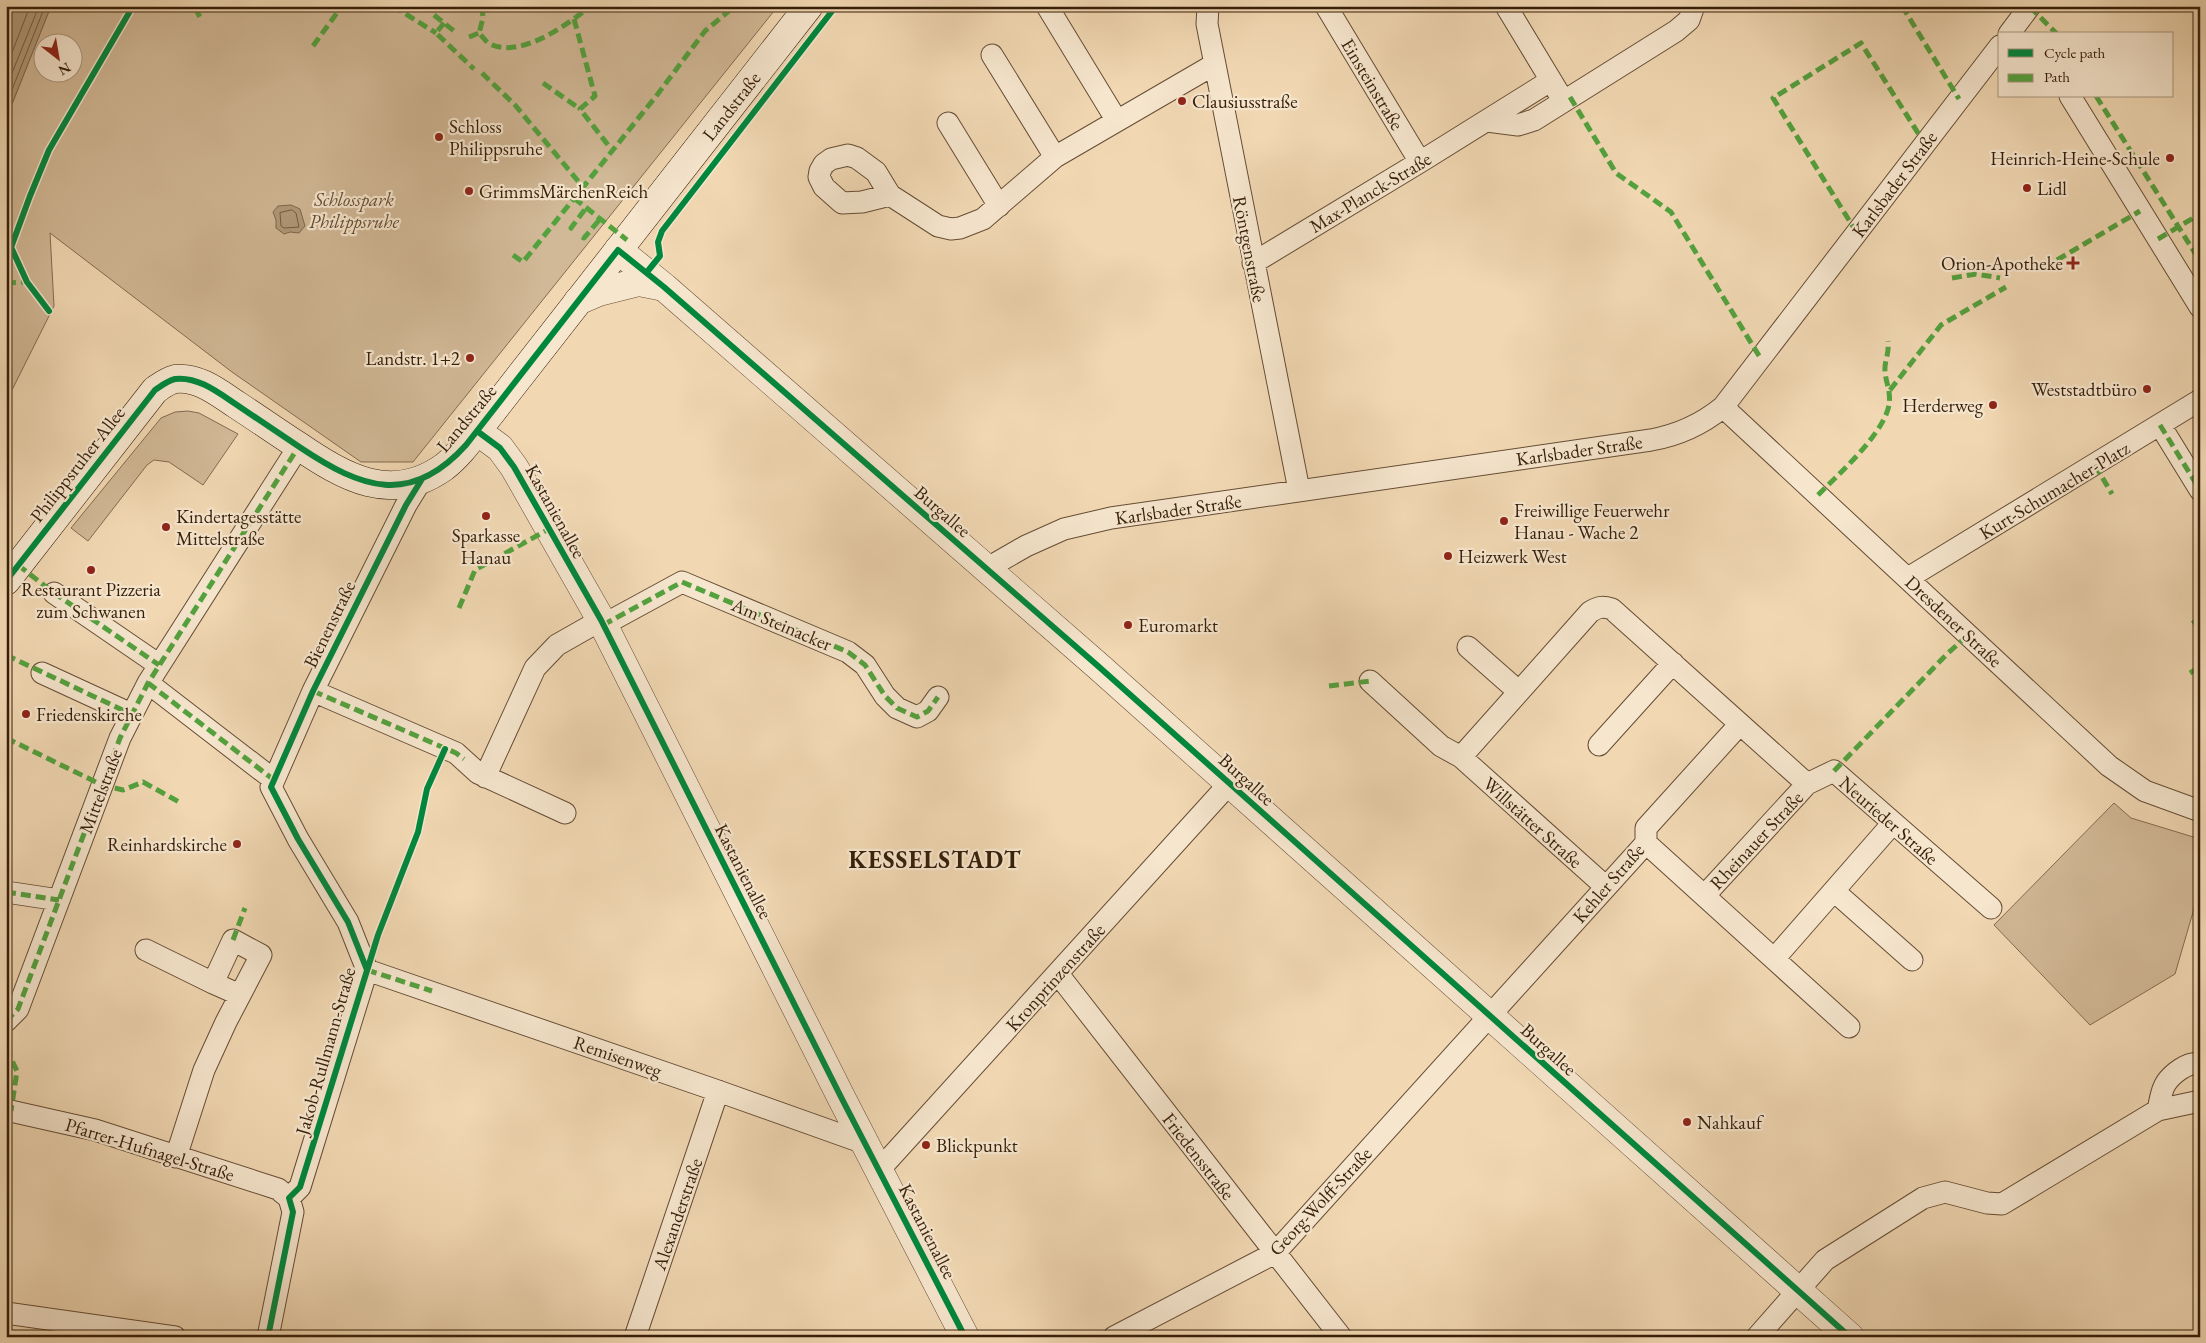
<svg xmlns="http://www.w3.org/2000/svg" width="2206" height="1343" viewBox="0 0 2206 1343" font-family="'EB Garamond',serif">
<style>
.green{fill:#d1b896;stroke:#846b50;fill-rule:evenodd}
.water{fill:#b19979;stroke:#80684c}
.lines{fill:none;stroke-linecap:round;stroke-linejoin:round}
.shore{stroke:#745c41;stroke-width:1}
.minor-casing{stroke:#654c34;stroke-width:23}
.tertiary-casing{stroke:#654c34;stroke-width:29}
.secondary-casing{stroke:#361e09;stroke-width:29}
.minor{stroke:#f6e6ce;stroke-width:21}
.tertiary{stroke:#f6e6ce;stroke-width:28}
.secondary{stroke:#f6e6ce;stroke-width:28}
.quiet{stroke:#53a23e;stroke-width:5;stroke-dasharray:10 5;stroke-linecap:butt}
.cycleway-casing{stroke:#f6e6ce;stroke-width:9}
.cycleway{stroke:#00873e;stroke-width:6}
.poi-dot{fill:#8f2418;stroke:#f6e6ce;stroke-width:2}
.labels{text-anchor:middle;stroke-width:4.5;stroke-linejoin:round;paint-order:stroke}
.street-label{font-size:19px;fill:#361e09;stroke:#f6e6ce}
.poi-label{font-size:19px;fill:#361e09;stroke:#f6e6ce;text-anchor:start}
.park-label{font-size:19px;font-style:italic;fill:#644c33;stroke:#f6e6ce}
.district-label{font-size:24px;font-weight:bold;letter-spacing:1px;fill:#361e09;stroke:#f6e6ce}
</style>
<rect width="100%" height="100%" fill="#f1d8b3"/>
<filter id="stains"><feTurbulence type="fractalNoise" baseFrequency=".004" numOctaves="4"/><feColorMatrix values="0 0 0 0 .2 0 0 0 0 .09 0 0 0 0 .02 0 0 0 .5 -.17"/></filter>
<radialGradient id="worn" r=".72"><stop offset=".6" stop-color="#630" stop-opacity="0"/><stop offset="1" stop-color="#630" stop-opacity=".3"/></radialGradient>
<path class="green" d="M51,6h727l-365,456h-52l-129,-90 -182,-139 4,73 -48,96v-283zM42,42h30v30h-30z
M188,411l11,2 39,21 -35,51 -34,-23 -15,-2 -7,5 -59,76 -17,-13 90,-110 14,-6z
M2114,803l17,15 69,21v49l-25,86 -85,51 -96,-100z"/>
<path class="water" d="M6,6h45l-45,113z
M291,205l9,4 5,17 -6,7 -9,-1 -6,2 -8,-6v-8l-3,-8 5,-6z"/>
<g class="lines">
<path class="shore" d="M6,68l24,-62
M6,88l33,-82
M6,105l39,-99
M292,210l4,3 3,14 -15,1 -3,-2 -1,-13z"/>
<g class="minor-casing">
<path id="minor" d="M1047,6l70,115
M1208,6l-1,18 92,466
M1326,6l94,156
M1506,6l52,86
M2009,34l21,-28
M992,55l63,102
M2070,96l130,211
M1487,121l31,4 16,-5 142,-89 13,-11 5,-14
M948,123l51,83
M890,195l-28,7 -20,1 -18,-16 -5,-10 1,-6 4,-7 7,-5 17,-4 9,3 19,14 14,23 48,31 13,3 9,-1 23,-9 72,-62 160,-93
M1253,263l167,-101 130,-81
M1723,407l386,359 36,25 55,20
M2160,425l40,65
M986,569l40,-23 38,-17 47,-11 540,-78c28,-5 50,-15 72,-33l277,-361
M1908,578l292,-178
M54,593l105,72
M603,625l79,-43 166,70 17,13 20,31 12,12 20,9 11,-6 10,-14
M1468,647l50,44
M42,673l89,41
M1370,681l71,65 20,11
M148,683l126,97
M313,691l143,62 22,20 87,40
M1599,745l74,-82
M485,777l50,-109 22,-23 44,-25
M1646,843l128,116 119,-136
M1606,887l-145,-130 129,-145c8,-5 12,-6 22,-3l195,175 27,-13 157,137
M1834,891l78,69
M6,892l53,8
M1705,895l102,-111
M146,950l67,33
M1774,959l75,68
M367,970l351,121 149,53
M1058,974l283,363
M6,1021l12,-12 102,-271 28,-55 151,-237
M6,1110l89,20 183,59 11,9
M2158,1110c2,-8 3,-20 8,-27 6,-9 22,-22 34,-19
M176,1157l28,-87 22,-48 35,-67 -28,-15 -20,43 27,12
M880,1169l349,-385
M289,1198l11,-11 67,-217 -19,-48 -50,-83 -27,-52 42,-96 93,-186 16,-26
M6,1313l169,24
M268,1337l25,-125 -4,-14
M635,1337l83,-246
M1114,1337l161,-84 371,-410v-15l94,-104
M1757,1337l68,-77 98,-62 22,-6 42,11 15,1 156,-94 42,-9"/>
</g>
<g class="tertiary-casing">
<path id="tertiary" d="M618,250l46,37 434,379 752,671
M578,301l21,-9 40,-10 25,5
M477,431l23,17 14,19 87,153 241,479 123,238"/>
</g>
<g class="secondary-casing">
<path id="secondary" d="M6,581l149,-191c6,-4 12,-9 20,-11 23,-3 44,14 62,26 20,13 40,27 60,40 47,32 94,60 147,22 13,-10 23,-23 33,-36l332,-425"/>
</g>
<use href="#minor" class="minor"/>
<use href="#tertiary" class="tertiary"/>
<use href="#secondary" class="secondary"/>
<path class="quiet" d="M393,6l43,27
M482,6l1,12 -4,15c4,4 7,9 11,11 31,15 78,-20 101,-38
M1902,6l57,93
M2030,7l27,27
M195,8l5,9
M434,15l20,16
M574,19l21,77 -15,13 32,41
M444,23l-8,10 38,36
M469,37l10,-4
M313,46l29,-40
M482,73l33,32 68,82
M543,83l37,26
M2096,96l104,165
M1570,97l46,76 55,39 90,147
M574,198l53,42
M573,229l-2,-1 15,-20
M1857,233l-84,-135 88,-55 64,101
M582,237l2,1 16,-19
M2158,239l42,-25
M513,255l10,7 134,-167 48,-64 30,-25
M2057,260l83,-49
M1952,278l24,-4 24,4
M6,283l21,-1
M1890,390l51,-65 65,-38
M2160,425l40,65
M2095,465l17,29
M1818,495c21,-21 62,-58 70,-86 5,-17 -4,-28 -3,-42 1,-11 4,-13 3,-26
M18,565l36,28 105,72
M459,608l16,-38 74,-41
M2193,620l7,10
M603,625l79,-43 166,70 17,13 20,31 12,12 20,9 11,-6 10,-14
M6,655l125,59
M2190,673l10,-6
M148,683l126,97
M1329,686l41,-5
M313,691l143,62 8,6
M6,738l96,47 21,5 20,-8 38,21
M1834,771l113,-117 20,-18
M6,892l53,8
M233,940l12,-32
M367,970l65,21
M6,1021l12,-12 102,-271 28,-55 151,-237
M6,1048l11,23 -6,40"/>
<g class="cycleway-casing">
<path id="cycleway" d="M11,247l16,35 22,29
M6,261l24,-65 19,-46 84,-144
M647,272l13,-16 -2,-14 4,-11 174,-225
M477,431l23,17 14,19 87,153 241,479 123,238
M6,581l149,-191c6,-4 12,-9 20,-11 23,-3 44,14 62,26 21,14 42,28 64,43 60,40 109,59 165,-3l152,-195 46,37 434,379 752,671
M367,970l-19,-48 -50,-83 -27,-52 42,-96 93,-186 16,-26
M268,1337l25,-125 -4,-14 11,-11 78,-252 40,-103 9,-43 18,-40"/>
</g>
<use href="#cycleway" class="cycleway"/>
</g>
<g class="poi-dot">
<circle cx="1182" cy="101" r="5"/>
<circle cx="439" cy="137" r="5"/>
<circle cx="2170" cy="158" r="5"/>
<circle cx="2027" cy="188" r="5"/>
<circle cx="469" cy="191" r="5"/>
<path d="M2070.5 255.5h5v5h5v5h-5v5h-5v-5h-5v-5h5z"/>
<circle cx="470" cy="358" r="5"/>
<circle cx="2147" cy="389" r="5"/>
<circle cx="1993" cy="405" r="5"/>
<circle cx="486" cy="516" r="5"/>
<circle cx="1504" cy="521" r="5"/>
<circle cx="166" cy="527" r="5"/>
<circle cx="1448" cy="556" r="5"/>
<circle cx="91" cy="570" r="5"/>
<circle cx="1128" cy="625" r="5"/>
<circle cx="26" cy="714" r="5"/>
<circle cx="237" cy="844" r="5"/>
<circle cx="1687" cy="1122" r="5"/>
<circle cx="926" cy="1145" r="5"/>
</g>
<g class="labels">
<g class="street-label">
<text transform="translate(1373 84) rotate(59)" y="7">Einsteinstraße</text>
<text transform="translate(731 106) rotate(-52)" y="7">Landstraße</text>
<text transform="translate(1894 184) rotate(-53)" y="7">Karlsbader Straße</text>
<text transform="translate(1370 192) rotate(-31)" y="7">Max-Planck-Straße</text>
<text transform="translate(1250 249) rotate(79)" y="7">Röntgenstraße</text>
<text transform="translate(466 418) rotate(-50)" y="7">Landstraße</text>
<text transform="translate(1579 450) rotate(-8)" y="7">Karlsbader Straße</text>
<text transform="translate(77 464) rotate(-52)" y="7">Philippsruher Allee</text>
<text transform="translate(2054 490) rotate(-31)" y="7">Kurt-Schumacher-Platz</text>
<text transform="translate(1178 509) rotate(-8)" y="7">Karlsbader Straße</text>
<text transform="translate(556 511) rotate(61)" y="7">Kastanienallee</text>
<text transform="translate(943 511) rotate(41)" y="7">Burgallee</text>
<text transform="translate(1954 621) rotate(43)" y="7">Dresdener Straße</text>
<text transform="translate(329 624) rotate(-64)" y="7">Bienenstraße</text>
<text transform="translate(782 624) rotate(23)" y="7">Am Steinacker</text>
<text transform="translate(1247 779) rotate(42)" y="7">Burgallee</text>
<text transform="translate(100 791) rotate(-69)" y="7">Mittelstraße</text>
<text transform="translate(1889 820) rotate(41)" y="7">Neurieder Straße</text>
<text transform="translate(1533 822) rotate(42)" y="7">Willstätter Straße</text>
<text transform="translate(1756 840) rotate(-47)" y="7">Rheinauer Straße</text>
<text transform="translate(744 871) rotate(63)" y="7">Kastanienallee</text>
<text transform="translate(1608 883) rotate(-49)" y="7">Kehler Straße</text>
<text transform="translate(1055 977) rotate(-48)" y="7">Kronprinzenstraße</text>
<text transform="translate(1549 1049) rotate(42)" y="7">Burgallee</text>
<text transform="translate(325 1051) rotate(-74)" y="7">Jakob-Rullmann-Straße</text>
<text transform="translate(618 1056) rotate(19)" y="7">Remisenweg</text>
<text transform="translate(150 1149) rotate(17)" y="7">Pfarrer-Hufnagel-Straße</text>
<text transform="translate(1199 1156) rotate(52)" y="7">Friedensstraße</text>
<text transform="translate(1320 1201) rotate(-47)" y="7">Georg-Wolff-Straße</text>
<text transform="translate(677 1214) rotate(-71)" y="7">Alexanderstraße</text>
<text transform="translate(928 1231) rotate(63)" y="7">Kastanienallee</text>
</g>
<g class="poi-label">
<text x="1192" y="108">Clausiusstraße</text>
<text x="449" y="133">Schloss<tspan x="449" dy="22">Philippsruhe</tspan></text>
<text x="2160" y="165" text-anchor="end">Heinrich-Heine-Schule</text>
<text x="2037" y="195">Lidl</text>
<text x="479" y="198">GrimmsMärchenReich</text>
<text x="2063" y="270" text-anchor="end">Orion-Apotheke</text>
<text x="460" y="365" text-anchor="end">Landstr. 1+2</text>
<text x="2137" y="396" text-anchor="end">Weststadtbüro</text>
<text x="1983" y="412" text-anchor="end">Herderweg</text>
<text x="1514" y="517">Freiwillige Feuerwehr<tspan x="1514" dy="22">Hanau - Wache 2</tspan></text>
<text x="176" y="523">Kindertagesstätte<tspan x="176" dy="22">Mittelstraße</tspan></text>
<text x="486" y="542" text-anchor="middle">Sparkasse<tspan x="486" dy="22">Hanau</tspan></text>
<text x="1458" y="563">Heizwerk West</text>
<text x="91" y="596" text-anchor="middle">Restaurant Pizzeria<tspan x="91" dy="22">zum Schwanen</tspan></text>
<text x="1138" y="632">Euromarkt</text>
<text x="36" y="721">Friedenskirche</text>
<text x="227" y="851" text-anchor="end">Reinhardskirche</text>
<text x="1697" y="1129">Nahkauf</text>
<text x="936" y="1152">Blickpunkt</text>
</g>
<g class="park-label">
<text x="354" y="206">Schlosspark<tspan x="354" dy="22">Philippsruhe</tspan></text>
</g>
<g class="district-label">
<text x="935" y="868">KESSELSTADT</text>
</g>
</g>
<rect width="2206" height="1343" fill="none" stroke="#f1d8b3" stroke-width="25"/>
<rect x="8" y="8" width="2191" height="1328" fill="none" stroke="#361e09" stroke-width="2.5"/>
<rect x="12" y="12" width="2181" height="1318" fill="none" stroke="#361e09"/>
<rect x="1998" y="32" width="175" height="65" fill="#f6e6ce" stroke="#a9967f"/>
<rect x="2008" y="49" width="25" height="8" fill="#00873e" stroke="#a9967f"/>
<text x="2044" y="58" font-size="15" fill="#361e09">Cycle path</text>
<rect x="2008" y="74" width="25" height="8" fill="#53a23e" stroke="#a9967f"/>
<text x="2044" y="82" font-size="15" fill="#361e09">Path</text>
<g transform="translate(58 58) rotate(149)"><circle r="24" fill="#f6e6ce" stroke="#a9967f"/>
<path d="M0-4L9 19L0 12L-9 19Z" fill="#8f2418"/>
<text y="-8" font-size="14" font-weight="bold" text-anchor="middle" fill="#361e09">N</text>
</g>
<rect width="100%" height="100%" filter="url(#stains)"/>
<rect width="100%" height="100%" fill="url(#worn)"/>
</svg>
